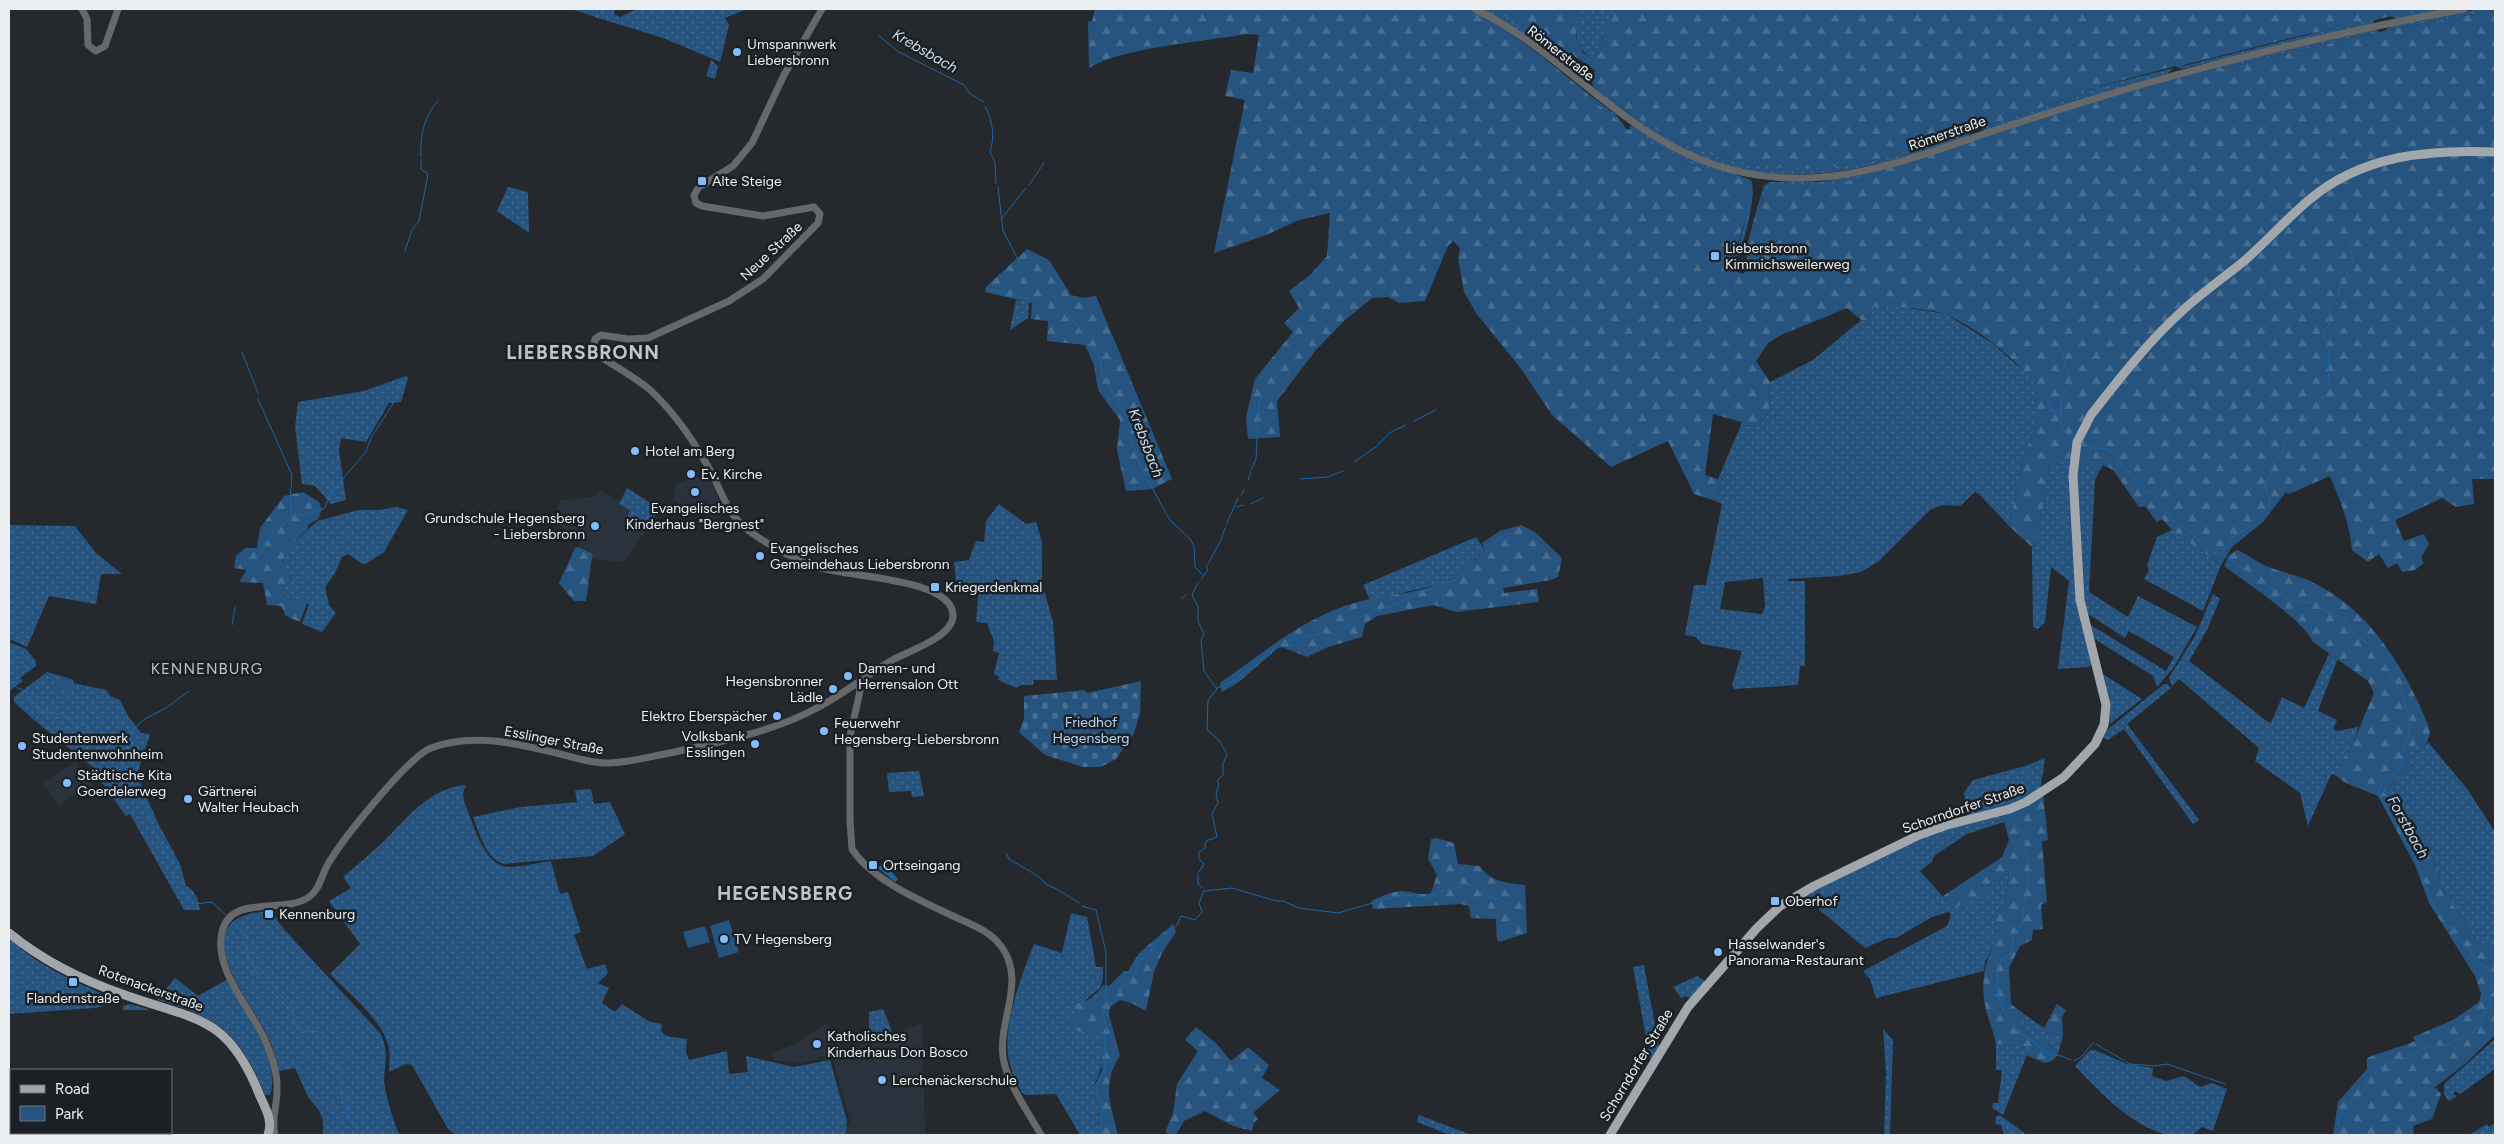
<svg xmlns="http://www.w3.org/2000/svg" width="2504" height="1144" viewBox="0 0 2504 1144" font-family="Figtree,sans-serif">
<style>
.built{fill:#2a333d}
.green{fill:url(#green-dots);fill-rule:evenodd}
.forest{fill:url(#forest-firs)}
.cemetery{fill:url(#cemetery-stones)}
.pitch{fill:#26547f}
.water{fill:url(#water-waves)}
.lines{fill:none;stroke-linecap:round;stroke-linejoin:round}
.stream{stroke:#1b65a5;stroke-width:1}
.minor{stroke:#66686a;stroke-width:7}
.major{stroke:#a2a7ac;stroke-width:9}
.poi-dot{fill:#80bdfa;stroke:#1b2024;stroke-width:2}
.labels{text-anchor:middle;stroke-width:5;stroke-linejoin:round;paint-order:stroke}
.poi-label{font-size:14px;fill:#eceff2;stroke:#1b2024;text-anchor:start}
.street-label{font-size:14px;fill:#eceff2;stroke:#1b2024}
.park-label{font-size:14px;fill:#b3d6f9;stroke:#1b2024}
.water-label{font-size:15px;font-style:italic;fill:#cbdcee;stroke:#1b2024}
.neighbourhood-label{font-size:15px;letter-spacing:1px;fill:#bfc5cb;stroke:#1b2024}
.district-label{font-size:19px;font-weight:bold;letter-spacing:1px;fill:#bfc5cb;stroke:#1b2024}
</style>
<defs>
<pattern id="green-dots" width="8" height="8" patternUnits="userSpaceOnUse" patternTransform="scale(1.25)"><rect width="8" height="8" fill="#26547f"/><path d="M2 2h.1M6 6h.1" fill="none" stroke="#466d92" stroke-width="1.8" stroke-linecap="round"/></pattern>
<pattern id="forest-firs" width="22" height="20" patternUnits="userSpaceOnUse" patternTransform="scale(1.25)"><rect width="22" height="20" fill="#26547f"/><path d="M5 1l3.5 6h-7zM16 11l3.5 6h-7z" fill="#466d92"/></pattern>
<pattern id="cemetery-stones" width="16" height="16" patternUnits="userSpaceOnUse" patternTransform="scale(1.25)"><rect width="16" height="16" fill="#26547f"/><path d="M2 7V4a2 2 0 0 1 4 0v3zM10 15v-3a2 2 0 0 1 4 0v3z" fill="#466d92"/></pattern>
<pattern id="water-waves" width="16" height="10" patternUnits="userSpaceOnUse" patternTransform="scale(1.25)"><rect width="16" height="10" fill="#1b65a5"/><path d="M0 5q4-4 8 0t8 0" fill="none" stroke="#3c7bb2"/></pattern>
</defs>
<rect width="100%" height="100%" fill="#25292e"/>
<path class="built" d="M707,474l16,34 -2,9 -6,2 -39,-10 2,-6 -5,-3 4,-17 21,-6 2,3z
M599,490l21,11 -1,3 11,6 4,18 13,1 -23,33 -34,-3 3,-5 -15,-7 2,-8 -26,-17 5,-21 37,-5z
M76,761l17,24 -35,21 -9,-16 -8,-7z
M827,1023l16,26 -41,15 -27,-4 -4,-6 28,-12z
M922,1023l3,112h-79v-9l4,-1v-3l-17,-63 2,-4z"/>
<path class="green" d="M600,9h15l-1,5 6,3 17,-8h110l-22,9 4,7 -9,37 -57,-24 -65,-20z
M1481,9h14l19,12 28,20 8,11 32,26 3,-2v3l-1,2z
M1578,9h37l-21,51c-22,-14 -18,-27 -16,-51z
M2425,9h24l-53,10 -7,-4z
M2479,9l16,1 -111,21 7,-5z
M2378,17l-7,7 -190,45 3,-3z
M2376,29l3,3 -157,37 -3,-3z
M711,60l7,6 -3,13 -9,-3z
M2173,68l-6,6 -182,57 -5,-3 97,-32 2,-4z
M1593,87c25,17 49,36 76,50 58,31 138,38 202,24 35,-8 68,-22 102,-31l-6,7c-101,35 -201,62 -301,3 -25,-15 -48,-33 -72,-50z
M1587,93l28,21 8,10 -32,-25z
M1630,125l50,29 71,26c6,13 -6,63 -14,76l-4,2c10,-27 19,-51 11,-79l-50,-13 -42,-22 -22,-15z
M1866,174l-1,4c-34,7 -67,10 -102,19l-4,11h-2l7,-22 5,-4h50z
M508,187l20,5 1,41 -32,-22z
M1016,300l13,2 -1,16 -18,12z
M1890,305l56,9 46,29 38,34 9,14 -4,15v20l-12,33 -14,67 -30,-32 -4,-2 -15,14 -18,-1 -12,5 -51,51 -18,11 -22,4 -51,3v2h17v85h-5l-2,19 -64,4 -2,-4 10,-34 -40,-7 -6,-7 -11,-2 9,-50h12l16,-81 -6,-3 5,-18 -3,-4 23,-54 18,1 10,-14 1,-30 43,-22 48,-40h8l5,-13zM1763,578l2,29 -3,7 -42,-5 5,-27z
M406,376l2,2 -7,24 -12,1 -23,39 -25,-4 -2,12 7,50 -15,4 -16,-18 -13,-2 -7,-57 3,-25 66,-11z
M2064,460l7,1 4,100 18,103 -5,3 -30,2 11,-88 -18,-14 -6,55 -7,7 -5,-2 -1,-80 4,-3 11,-57 2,-23z
M2076,460l23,12 -4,8 -6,112 39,25 10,-21 59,31 -23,40 -17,20 -4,-11 -63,-40 -10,-59zM2088,614l37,24 4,-7 45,26 -8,14 -77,-47z
M627,488l33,21 -13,20 -13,-1 -7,-10 3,-8 -11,-6z
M999,504l27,20 10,-2 6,20v41l11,39 4,58h-23l-1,5h-12l-5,3 -18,-8 1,-3 -5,-3 5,-21 -6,-2 1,-10 -7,-18 -11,-1 3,-33 -23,-8 -2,-19 15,-2 7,-19 8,1 2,-21z
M396,507l12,3 -24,42 -18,12 -5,-1 -13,-9 -6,3 -7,16 -10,14 4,18 7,8 -14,19 -20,-8 7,-20 -27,-8 1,-11 7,2 1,-6 -8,-21 9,-16 25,-23 42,-11h20z
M9,525l66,1 21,27 26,21h-21l-5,30 -47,-8 -22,51 -18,-8z
M2172,530l49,35 -18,46 -59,-32 5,-9 -2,-5 10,-28z
M1476,537l9,13 -26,25 -17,9 -72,16 -7,-15z
M2213,594l7,5 -13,31 -18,31 79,61 3,1 11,-26 22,11 25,-54 9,4 -20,53 19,9 -4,9 4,2 21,-4 -2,9 -21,39 -3,-1 -3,5 -21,47 -8,-33 -45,-32 4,-13 -80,-69 -7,7 -3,-8 26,-42z
M9,642l17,7 10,12v5l-16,12 3,3 -14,10z
M47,672l27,8 -1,3 33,7 4,6 10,4 8,16 13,17 9,1 -13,41 21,48 22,41 6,22c10,5 12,13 14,24h-16l-54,-96 -4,2 -28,-39 -5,-10 -59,-47 -20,-18v-5z
M2101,673l41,26 -31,24 -3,-1z
M2164,684h3l4,4 -44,36 72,96 -6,4 -69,-95 -16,11 -6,-3 5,-7z
M2418,742l5,6 5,-6 40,48 27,42v117l-18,-8 -37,-56 -1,-11 -9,-23 -46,-59 25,-23v-18z
M2045,758l-5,34 -22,11 -51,13 -3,-23 9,-13 52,-14z
M919,771l5,25 -12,1 -1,-6 -22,1 -2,-19z
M466,785l-3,8 1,8c8,19 19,65 44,66 14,0 29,-4 43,-6l9,33 8,-2 13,40 -7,3 13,34 18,-5 3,9 -10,10 11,5 -7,15 13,9 7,-8 28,18 12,2 -1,7 5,5 21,3 -1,13 3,8 38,-9 2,23 19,-2 -2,-16 48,11 36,-7 17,61 -1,14h-390l-8,-6 -36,-64 -6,-1 -17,8c0,-9 2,-19 -1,-28 -7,-25 -41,-52 -58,-70l30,-30 -31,-43 22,-13 -8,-11c13,-11 26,-22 38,-33 26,-25 47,-56 85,-59z
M591,789l3,15 16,-2 15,32 -32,22 -90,8c-18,-7 -23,-30 -30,-47l48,-10 56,-5 -2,-12z
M2002,814l2,8 -37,12 -33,22 -2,6 -12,9 33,37 56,-36 -4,30 -11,13 1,7 6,9 -16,31 -1,9 -108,27 -6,-19 -7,-8 84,-45 4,-11 -2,-3 -17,5 -36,21h-8l-23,10 -63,-53 128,-62z
M260,912l14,1 5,10 12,14 89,96c9,17 5,28 4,46 0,11 10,46 16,56h-77v-14l-4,-11 -11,-13 -13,-29 -16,3c-3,-14 -7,-27 -14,-40 -18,-34 -80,-109 -5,-119z
M1071,913l16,4 9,50h7c0,30 -6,18 -20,37 -6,6 -9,17 -13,25l34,5c-3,19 0,33 -9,49l3,17 1,35h-19l-24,-41 -30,1 -4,-2c-5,-11 -11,-21 -13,-33 -7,-35 12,-83 25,-116l28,9z
M9,938c27,26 60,41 94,56l5,4 1,4 -5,4 -10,2 -85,6z
M1644,965l15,83 -8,15 -18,-96z
M1697,976l8,5 -14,18 -5,-3 -5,2 -8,-11z
M175,978l23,18 30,-17c14,29 54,83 42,116h-5c-24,-60 -46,-78 -108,-95z
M130,1004l18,5 2,1h-27v-4z
M883,1009l9,22 -18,7 -5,-5v-21z
M2021,1012l23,16 2,4 17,4 -5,18 -10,-10 -10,-3 -17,-15z
M1883,1029l10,11 -3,95h-6l2,-62z
M2495,1039v30l-35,25 -5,-3 -2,3 4,2 -8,5 -5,-6v-11z
M1996,1044l34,3 -27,68 -11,-7 1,-5h5l4,-33h-6z
M2090,1050h5l32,14 26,4 -1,8 14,5 18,-5 16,11 12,-4 15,6 -14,42 -11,-4 -9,8c-8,0 -19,2 -26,0 -37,-10 -67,-43 -92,-69z
M1419,1115l50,19 3,1h-22l-33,-13z
M2000,1115l27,20h-23l-3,-10 -6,-1 1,-7z
M2495,1123v12h-26l18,-11 2,3z"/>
<path class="forest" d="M572,9h28l-2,9z
M1095,9h373c44,21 81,53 119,84l4,6 32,25 4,6 3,-1 22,15 42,22 50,13c18,27 -17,67 -8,92l7,3 5,-7 -2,-18 11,-41h2l8,-19 7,-4 63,-2 27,-5 2,-4 236,-75 117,-33 3,3 157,-37 116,-22v140l-39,-2 -109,25 -149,121 -98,106 -29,61 -22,3 -2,23 -11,57 -4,3 -23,-21 14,-67 12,-33v-20l4,-15c-19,-30 -60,-62 -92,-76 -13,-6 -59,-10 -73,-8l-5,13h-8l-14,-12 -66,27 -13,8 -12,18 14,21 -1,30 -10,14 -18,-1v-3l-28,-8 -8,61 13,4 3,4 -5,18 -22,-7 -26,-53 -57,26 -59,-52 -30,-45 -46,-57 -12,-21 -6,-34 2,-10 -7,-7 -5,5 -23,55 -26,2 -11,-6 -16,1 -28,23 -28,29 -39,51 3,36 -32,2 -2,-22 9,-38 38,-47 -9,-9 15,-15 -10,-17 21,-16 17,-19 3,-43 -31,7 -33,15 -52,18 31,-153 -20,-4 6,-26 22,3 6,-38 -13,-1c-42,8 -123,13 -157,34l-1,-46 4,-1z
M1495,9h83l-2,29 5,7 1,7 12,8 21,-51h810l-126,27 -115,29 -3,4 -6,-3 -96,26 -2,4 -97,32 -6,-1 -1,3c-34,9 -67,23 -102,31 -64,15 -144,7 -202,-24 -27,-14 -51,-33 -76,-50l-1,-6 3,-11 -24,-16 -5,6 19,16 -2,3 -40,-33 -1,-5z
M2420,155h75v324h-23l2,25 -18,3 -14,-9 -47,22 9,21 20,-7 5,10 -8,14 3,5 -9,7 -13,2 -5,-9 -9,5 -9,-14 -11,8 -16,-12c-2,-26 -12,-50 -22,-74l-41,18 -3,-2 -23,30 -31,25 -11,18 -49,-35 -10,-11 -5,3 -12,-16 -6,1 -26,-37 -10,-5 -4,7 -23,-12 13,-38 72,-87 149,-133 45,-28z
M1027,249l22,11 22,35 12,3 13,-2 76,183 -20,10 -26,2 -9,-41 3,-30 -22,-30 -4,-25 -9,-20 -38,-4 1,-20 -17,-2 1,-16 -47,-11 1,-5z
M303,492l16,10 3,7 -4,10 -10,6v3l-16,16 -9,16 8,21v6l-8,-2 -1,11 25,7 -7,19 -14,-6 -5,-10 -14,-1 -4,-22 -24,-1 8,-12 -13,-2 2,-12 9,-8h12l3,-20 24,-32z
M1521,525l14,7 27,26 -4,19 -7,3 -48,8 1,5 33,-4 2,13 -83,10 -22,-7 -57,11 -12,8 -3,13 -34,10 -21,10 -25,-10 -4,1 -39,34 -17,10 -2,-9c43,-30 85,-67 138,-81 32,-9 69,-8 99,-26 11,-7 19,-17 28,-26l-3,-7 18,-12z
M578,547l15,7c-2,4 -5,38 -7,47h-12l-15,-18 16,-35z
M2237,550c12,5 22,14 34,18 14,5 29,8 43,15 58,29 91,86 115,144 2,8 -1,14 -6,21l-5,-6 -8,9 -1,18 -25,23 46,59 9,23 1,11 37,56 18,8v86l-30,29 -30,23 6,7 -9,25 -19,7 1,9h-81l5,-33 29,-33v-11c16,-7 32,-10 48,-17l-2,-4 40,-17 26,-18 2,-8 -6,-18 -46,-73 -14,-38 -37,-69 -32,-13 -11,-8 21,-39 18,-43 -6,-12 -55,-39c-8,-21 -69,-61 -89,-76l5,-11z
M2043,795l5,45 -6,1 5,61 -6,3 2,24 -10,1 -1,10 -12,6 -11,22 2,36 10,8v14l17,15 10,3 10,10 -6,7 -7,2 -19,-8 3,-8 -33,-3c-2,-12 -7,-22 -10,-34 -7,-33 0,-50 14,-79l-5,-9 -1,-7 11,-13 4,-29 -21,12 -3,12h-11l-21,12 -10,-13 59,-39 7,-17 -7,-26z
M1436,838l18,5 4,21 22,2c9,16 27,17 45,19l2,48 -28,9 -2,-2 -1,-21 -25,-1 -2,-12 -8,-2 -88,5 -2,-8c9,-4 22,-10 31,-10 11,1 18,5 29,2l6,-18 -9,-16 3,-20z
M1173,924l3,8 -14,21 -8,19 -8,39 -15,-8 -11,-3 -10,7 -1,7 11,42c-19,28 -9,50 -2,79h-19l-1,-35 -4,-13 8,-17 -2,-14 3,-21 -33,-5 6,-27c11,1 21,-9 27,-18l6,1 15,-15h4l11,-18z
M2057,1004l9,6 -4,7 1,19 -17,-4 -2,-4z
M1196,1027l21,17 14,17 17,-14 21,18 -7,13 18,12 -27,23 5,6 -4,4 -2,8 -19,-5 -28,-15 -21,10 -8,14h-8l-2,-5 7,-17 4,-29 21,-33 -13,-11z"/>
<path class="cemetery" d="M1141,681l-1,32 -6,20 -18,26 -15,8h-18l-38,-12 -26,-23 5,-14v-22l61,-6 2,3z"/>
<path class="pitch" d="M59,679l13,4 -2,9 -14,-3z
M729,920l10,32 -20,6 -9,-32z
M705,926l5,16 -22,6 -5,-16z"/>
<path class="water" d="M883,863l15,16 -3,3 -17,-14z"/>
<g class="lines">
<path class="stream" d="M879,36l20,16 65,33 6,9 14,8
M985,106c8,16 10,30 5,46l5,10 1,21
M421,156c-1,-20 3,-40 17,-55
M1029,185l15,-22
M998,187l5,44 17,32 19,20
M1003,217l23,-29
M2350,241l3,19
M405,251l7,-21 7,-9 9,-47 -7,-5v-10
M987,289l42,10
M1046,290l5,3 44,56 5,9 2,16 28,48 2,21 13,32 25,45 20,19 4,7 1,21 8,8
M2059,347c6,7 4,20 11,27v13l-10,10c5,13 -6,30 10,39
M242,352l16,41
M2329,385l-1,-37 -6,-16 7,-6 1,-21 9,-11v-6l8,-4 2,-6 -4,-10
M258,399l34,76 -2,26 2,15
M2048,403l5,8 8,3
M1414,421l22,-11
M2084,444l11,4 14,1 36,43h7l19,27 21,14 16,18 17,5 45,32 14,7 8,7h17l16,9 21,7 5,14c25,9 57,65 59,93 1,8 -5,17 -7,25 -1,5 0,11 -1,16l-20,18 -4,10 40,68 12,37 15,25 9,6 1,5 16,17 5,9 13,8 3,6 -2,26 -10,24 -6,7 -27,13 -23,2 -16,10 -27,9 -20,27
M1354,462l22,-15 15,-15 15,-7
M1251,470l5,-11 3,-57 26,-38
M1300,479l28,-2 15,-6
M1248,480l3,-8
M1241,495l3,-5
M1251,504l12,-6
M1237,507l6,-2
M1227,523l11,-25
M1487,551l9,-11 10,-5
M2222,554l10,-17 16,-9 2,-7 18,-13 2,-9 -5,-12 1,-5 5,-7 3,-13 7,-8 7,-18 23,-22 13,-18
M1208,564l13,-24 4,-12
M244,576l30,-44 18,-16 10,-1 22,-6 9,-19 33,-38 5,-14 25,-39 5,-16 -4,-1
M1201,579l7,-9 -2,-5
M1198,583l-6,12 6,12v14l6,13 -3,6 3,31 13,18 -9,11 -1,30 11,9 9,15 -4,10v11l-6,6 2,2 -3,11 2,9 -6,11 5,23 -11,4 -1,7 -6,4v7l5,5 -5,8
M1182,599l3,-4
M232,625l3,-18
M1280,644l39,-11 17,1 29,-19 29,-10 27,-14 34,-11 28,-27
M9,684l18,8 6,11 13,9 18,3 10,9 12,1 7,13 20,9 13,24 4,16 13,7 9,32 14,28 11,11 -4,11c4,10 15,19 21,28l18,-2 16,15
M1217,688l18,-8 42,-34
M119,757l4,-6 9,-4 -3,-14 16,-14 21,-11 23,-17
M2011,822l13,12c-1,13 7,26 5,39 -2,17 -6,34 -7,51l-8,10 -4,21 -8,4 -5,8 2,30 6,16 12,18 16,10 13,13 15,2 10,4
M1006,853l3,6 29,17 9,9 10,4 22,14
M1198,874v10l5,4
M1082,906l14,4 10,42v53
M230,920l16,16v15l10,21 8,10c12,0 11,8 17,14 3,4 8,6 10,11 3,6 2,14 6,20 4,7 18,1 25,7l3,26 16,10v27l7,10 1,10 8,11v7
M2096,1044l34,20 25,2 12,-2 58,20
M2074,1061l7,-4 12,-14
M2338,1125c-1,-12 8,-19 17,-27
M1103,1135l-2,-7 2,-18 -7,-22 9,-19v-31l2,-9 -4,-15 3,-8 11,-8 3,-10c9,-7 18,-14 19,-27l10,-6 5,-10 23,-20 4,-9 14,4 7,-8 -3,-9 5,-12 28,-3 44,13h7l16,7 39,5 48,-14 17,-4 22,2 43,-13 21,13 10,2 10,7"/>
<path class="minor" d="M82,9l5,10 1,26 8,6 9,-5 13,-37
M1475,9c87,42 146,125 240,156 97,32 178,0 269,-31 51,-17 102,-33 153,-48 108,-31 216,-57 327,-77
M858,683l2,8 -10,45v85l2,28c20,31 69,52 101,67 17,8 36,14 48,30 26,35 -3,73 2,111 4,27 25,54 38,78
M275,1135c-4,-17 2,-27 2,-45 1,-18 -6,-36 -13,-52 -14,-30 -51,-70 -42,-106 9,-39 62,-17 87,-35 11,-8 13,-23 19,-33 14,-24 80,-107 103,-116 42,-16 88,-4 129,6 15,4 30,9 46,9 23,0 46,-7 69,-11 47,-11 97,-20 140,-43 28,-14 52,-35 79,-50 16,-8 60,-23 59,-44 -1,-38 -112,-38 -140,-49 -20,-8 -43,-20 -61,-33 -26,-16 -31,-46 -46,-70 -15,-26 -35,-54 -57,-74 -16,-13 -34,-23 -52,-34l-4,-6 2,-10 6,-4 27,4 20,-1 81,-37 34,-22 55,-56 2,-9 -6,-7 -51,9 -61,-10 -6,-3 -2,-8 5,-8 34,-21 19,-23 32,-68 38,-66"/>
<path class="major" d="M9,933c34,28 75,48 116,62 73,26 103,20 135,101 6,14 13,24 8,39
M1610,1135l78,-128 69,-79 23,-22 34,-20 105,-51 28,-10 63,-16 16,-7 38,-25 31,-33 9,-19 2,-20 -26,-105 -7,-125 4,-33 14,-27c28,-36 57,-73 90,-103 19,-18 41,-33 62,-50 23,-20 43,-43 66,-62 53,-45 120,-51 186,-48"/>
</g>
<g class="poi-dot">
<circle cx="737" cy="52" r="5"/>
<rect x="697" y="176" width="10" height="10" rx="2.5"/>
<rect x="1710" y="251" width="10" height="10" rx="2.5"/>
<circle cx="635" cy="451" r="5"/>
<circle cx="691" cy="474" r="5"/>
<circle cx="695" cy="492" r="5"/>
<circle cx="595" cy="526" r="5"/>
<circle cx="760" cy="556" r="5"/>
<rect x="930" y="582" width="10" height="10" rx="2.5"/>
<circle cx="848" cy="676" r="5"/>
<circle cx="833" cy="689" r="5"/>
<circle cx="777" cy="716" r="5"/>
<circle cx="824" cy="731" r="5"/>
<circle cx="755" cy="744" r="5"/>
<circle cx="22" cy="746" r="5"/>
<circle cx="67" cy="783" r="5"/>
<circle cx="188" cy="799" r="5"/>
<rect x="868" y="860" width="10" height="10" rx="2.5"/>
<rect x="1770" y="896" width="10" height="10" rx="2.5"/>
<rect x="264" y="909" width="10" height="10" rx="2.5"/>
<circle cx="724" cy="939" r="5"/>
<circle cx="1718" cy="952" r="5"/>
<rect x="68" y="977" width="10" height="10" rx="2.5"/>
<circle cx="817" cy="1044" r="5"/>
<circle cx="882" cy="1080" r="5"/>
</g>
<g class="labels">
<g class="poi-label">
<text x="747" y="49">Umspannwerk<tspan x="747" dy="16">Liebersbronn</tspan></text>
<text x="712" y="186">Alte Steige</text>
<text x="1725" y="253">Liebersbronn<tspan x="1725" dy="16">Kimmichsweilerweg</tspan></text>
<text x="645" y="456">Hotel am Berg</text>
<text x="701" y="479">Ev. Kirche</text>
<text x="695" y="513" text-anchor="middle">Evangelisches<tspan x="695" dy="16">Kinderhaus "Bergnest"</tspan></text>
<text x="585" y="523" text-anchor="end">Grundschule Hegensberg<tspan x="585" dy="16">- Liebersbronn</tspan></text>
<text x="770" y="553">Evangelisches<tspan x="770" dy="16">Gemeindehaus Liebersbronn</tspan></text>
<text x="945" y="592">Kriegerdenkmal</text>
<text x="858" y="673">Damen- und<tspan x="858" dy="16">Herrensalon Ott</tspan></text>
<text x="823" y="686" text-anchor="end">Hegensbronner<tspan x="823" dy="16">Lädle</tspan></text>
<text x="767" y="721" text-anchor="end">Elektro Eberspächer</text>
<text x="834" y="728">Feuerwehr<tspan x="834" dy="16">Hegensberg-Liebersbronn</tspan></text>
<text x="745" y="741" text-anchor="end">Volksbank<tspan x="745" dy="16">Esslingen</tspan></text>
<text x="32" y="743">Studentenwerk<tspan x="32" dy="16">Studentenwohnheim</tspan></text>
<text x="77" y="780">Städtische Kita<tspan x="77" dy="16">Goerdelerweg</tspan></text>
<text x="198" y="796">Gärtnerei<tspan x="198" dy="16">Walter Heubach</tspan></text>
<text x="883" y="870">Ortseingang</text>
<text x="1785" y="906">Oberhof</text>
<text x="279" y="919">Kennenburg</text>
<text x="734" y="944">TV Hegensberg</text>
<text x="1728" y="949">Hasselwander's<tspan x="1728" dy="16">Panorama-Restaurant</tspan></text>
<text x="73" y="1003" text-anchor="middle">Flandernstraße</text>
<text x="827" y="1041">Katholisches<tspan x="827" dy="16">Kinderhaus Don Bosco</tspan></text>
<text x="892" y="1085">Lerchenäckerschule</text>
</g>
<g class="street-label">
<text transform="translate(1561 53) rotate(38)" y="5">Römerstraße</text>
<text transform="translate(1947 133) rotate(-19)" y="5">Römerstraße</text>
<text transform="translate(771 251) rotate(-43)" y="5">Neue Straße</text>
<text transform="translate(554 740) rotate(11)" y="5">Esslinger Straße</text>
<text transform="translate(1963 808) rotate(-19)" y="5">Schorndorfer Straße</text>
<text transform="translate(151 988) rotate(20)" y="5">Rotenackerstraße</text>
<text transform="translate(1636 1065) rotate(-59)" y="5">Schorndorfer Straße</text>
</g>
<g class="park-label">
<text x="1091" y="727">Friedhof<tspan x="1091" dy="16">Hegensberg</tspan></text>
</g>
<g class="water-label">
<text transform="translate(925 51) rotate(30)" y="5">Krebsbach</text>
<text transform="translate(1146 443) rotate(69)" y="5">Krebsbach</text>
<text transform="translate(2408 827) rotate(61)" y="5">Forstbach</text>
</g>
<g class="neighbourhood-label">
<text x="207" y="674">KENNENBURG</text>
</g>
<g class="district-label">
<text x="583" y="359">LIEBERSBRONN</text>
<text x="785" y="900">HEGENSBERG</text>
</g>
</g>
<rect width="2504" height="1144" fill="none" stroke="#eceff2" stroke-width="20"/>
<rect x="10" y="1069" width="162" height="65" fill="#1b2024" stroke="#6f7376"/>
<rect x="20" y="1085" width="25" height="8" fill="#a2a7ac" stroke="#6f7376"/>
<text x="55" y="1094" font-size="15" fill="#eceff2">Road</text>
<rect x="20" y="1106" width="25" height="15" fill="#26547f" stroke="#6f7376"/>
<text x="55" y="1119" font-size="15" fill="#eceff2">Park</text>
</svg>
